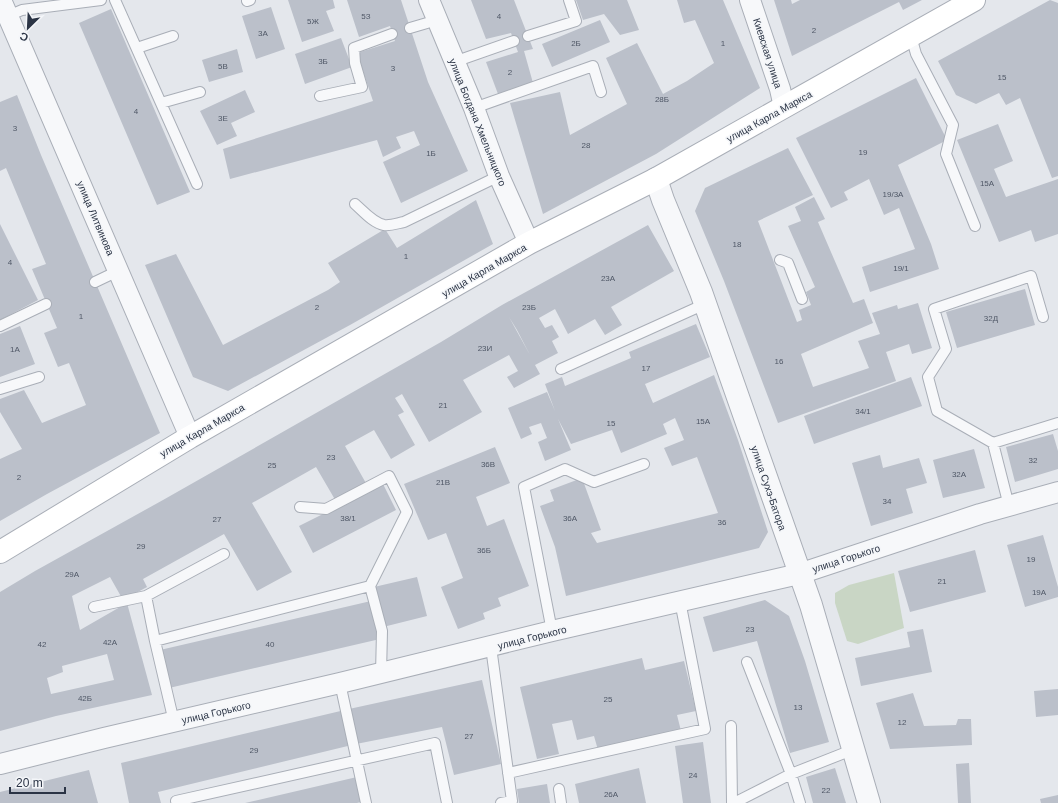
<svg xmlns="http://www.w3.org/2000/svg" width="1058" height="803" viewBox="0 0 1058 803" font-family="Arial,sans-serif">
<style>
.green{fill:#c9d6c5}
.building{fill:#bbc0ca;fill-rule:evenodd}
.lines{fill:none;stroke-linecap:round;stroke-linejoin:round}
.service-casing{stroke:#a9aeb7;stroke-width:12}
.minor-casing{stroke:#a9aeb7;stroke-width:22}
.tertiary-casing{stroke:#a9aeb7;stroke-width:24}
.secondary-casing{stroke:#a9aeb7;stroke-width:24}
.service{stroke:#f7f8fa;stroke-width:10}
.minor{stroke:#f7f8fa;stroke-width:20}
.tertiary{stroke:#f7f8fa;stroke-width:22}
.secondary{stroke:#fff;stroke-width:22}
.labels{text-anchor:middle;stroke-width:3;stroke-linejoin:round;paint-order:stroke}
.number-label{font-size:8px;fill:#4f5766}
.street-label{font-size:10px;fill:#2b3445;stroke:#f4f6f9}
</style>
<rect width="100%" height="100%" fill="#e4e7ec"/>
<path class="green" d="M894,573l10,55 -46,16 -11,-3 -12,-38v-10l14,-8z"/>
<path class="building" d="M288,0h45l2,8 -9,3 8,20 -32,11z
M347,0h54l27,82 40,89 -67,32 -18,-41 37,-17 -6,-14 -18,6 5,11 -18,9 -6,-17 -147,39 -7,-30 150,-48 -16,-48 38,-12 -5,-15 -31,11z
M471,0h43l19,49 -9,2 9,32 -35,11 -12,-32 32,-10 -7,-19 -25,6z
M576,0h51l12,30 -19,5 -16,-21 -21,6z
M677,0h46l37,88 -104,66 -113,60 -33,-111 50,-11 10,43 57,-31 -21,-46 31,-15 26,51 24,-13 27,-18 -19,-43 -11,3z
M774,0h17l1,4 8,-4h122l-19,10 -4,-8 -107,54z
M1050,0l8,3v173l-6,2 -32,-80 -14,7 -7,-12 -23,11 -20,-9 -18,-34z
M271,7l14,42 -29,10 -14,-43z
M111,9l79,183 -33,13 -78,-182z
M600,20l10,22 -58,25 -10,-23z
M341,38l11,29 -47,17 -10,-30z
M237,49l6,23 -34,10 -7,-22z
M916,78l31,62 -49,25 33,79 8,25 -69,23 -8,-25 53,-18 -16,-41 -15,7 -15,-36 -25,13 4,8 -17,8 -35,-70z
M245,90l10,22 -24,11 6,13 -20,9 -17,-34z
M17,95l24,60 119,278 -113,61 -47,27v-62l22,-10 -22,-37v-13l24,-9 18,33 44,-18 -17,-42 -11,4 -14,-34 13,-5 -25,-59 14,-5 -40,-96 -6,3v-69z
M998,124l15,37 -19,8 12,28 52,-18v55l-23,8 -4,-12 -32,12 -42,-102z
M788,148l25,47 -55,26 39,101 5,-2 -3,-10 12,-5 -5,-13 9,-5 -27,-61 13,-5 -6,-14 19,-10 11,22 -7,3 35,81 11,-4 9,24 -72,31 12,33 56,-19 -11,-27 22,-7 -8,-21 25,-8 1,4 20,-6 14,45 -20,6 -3,-10 -23,8 10,29 -118,42 -54,-142 -29,-70 10,-23z
M476,200l17,44 -143,81 -122,66 -35,-14 -48,-112 31,-11 47,91 105,-55 12,-8 -12,-19 57,-34 12,19z
M0,224l38,76 -38,20z
M648,225l26,46 -63,36 11,18 -17,10 -10,-16 -27,15 -13,-25 -16,9 6,10 7,-3 7,12 -7,4 6,12 -23,12 5,9 -26,14 -7,-11 11,-6 -9,-16 -46,25 19,32 -53,30 -27,-48 -7,4 9,14 -6,3 17,30 -24,14 -17,-29 -29,16 22,39 -30,18 -21,-36 -64,36 40,69 -35,19 -33,-57 -81,45 4,8 -24,13 -13,-23 -38,19 8,34 47,-27 25,92 -96,21 -56,15v-139l35,-21 128,-71 278,-158 61,-37zM509,317l8,13 13,25zM107,654l7,26 -63,14 -4,-16 16,-6 -1,-6z
M1025,289l10,36 -78,23 -11,-36z
M696,324l14,33 -65,27 8,19 61,-28 24,65 30,92 -9,16 -193,48 -11,-49 -15,-41 14,-5 -4,-11 32,-12 19,52 -10,3 6,10 121,-30 -21,-56 -25,9 -8,-18 20,-8 -9,-22 -12,6 4,10 -46,19 -9,-23 -41,14 -13,-25 13,31 -26,11 -7,-19 9,-4 -6,-15 -12,4 3,7 -11,5 -13,-31 39,-16 8,19 -10,-27 17,-7 3,9 66,-28 -2,-6z
M20,326l15,38 -35,13v-43z
M911,377l11,29 -108,38 -10,-28z
M1053,434l5,17v18l-43,13 -9,-35z
M495,447l15,36 -34,14 11,29 17,-7 25,67 -31,12 3,8 -18,7 2,6 -27,10 -17,-42 22,-9 -17,-45 -18,7 -24,-56z
M974,449l11,39 -42,10 -10,-38z
M880,455l3,13 36,-10 8,25 -21,6 7,24 -42,13 -19,-63z
M383,484l13,26 -83,43 -14,-27z
M1043,535l15,52v10l-33,10 -18,-62z
M975,550l11,42 -76,20 -12,-41z
M417,577l10,39 -44,11 -9,-40z
M765,600l24,16 16,45 24,81 -39,11 -33,-112 -44,11 -10,-35z
M371,601l9,38 -211,49 -9,-38z
M923,629l9,43 -71,14 -6,-28 55,-11 -3,-15z
M642,658l3,12 39,-9 12,50 -19,4 4,16 -83,19 -4,-14 -17,4 -5,-20 -20,4 7,30 -22,5 -17,-72z
M482,680l19,84 -47,11 -12,-48 -86,17 -198,48 3,11h-32l-8,-40 228,-54z
M1058,689v26l-22,2 -2,-26z
M913,693l11,33 32,-1 2,-6h13l1,26 -82,4 -14,-46z
M703,742l8,61h-28l-8,-57z
M969,763l2,40h-13l-2,-39z
M639,768l7,35h-67l-4,-19z
M835,768l11,35h-33l-7,-26z
M89,770l9,33h-98v-11z
M357,777l7,24 -7,2h-112z
M547,784l3,19h-31l-2,-14z
M1058,795v8h-17l-1,-4z"/>
<g class="lines">
<g class="service-casing">
<path id="service" d="M115,0l82,184
M247,1l3,-1
M8,16l14,-6 79,-10
M410,28l17,-5
M528,36l48,-15 -7,-21
M911,36l5,18 37,71 -7,29 29,72
M137,48l36,-12
M454,62l60,-21
M320,96l42,-9 -7,-24 -1,-15 38,-14
M161,103l39,-11
M474,108l119,-42 8,26
M355,204c8,7 18,19 29,21 7,1 14,-2 20,-3l95,-46
M780,260l8,3 14,36
M95,282l23,-11
M1043,317l-12,-41 -97,33 12,40 -18,28 9,34 56,32 65,-20
M0,326l46,-22
M561,369l144,-65
M0,389l39,-12
M993,443l16,63
M300,507l26,2 63,-33 18,36 -37,74 12,45 -1,43
M146,596l78,-42
M94,607l52,-11 9,45
M552,631l-28,-144 41,-18 29,13 50,-18
M491,647l21,154 -11,2
M747,662l44,112 9,29
M340,683l26,120
M174,722l-19,-81 215,-55
M731,726l1,77
M508,773l197,-44 -25,-128
M559,789l2,14
M176,801l259,-58 12,60
M734,803l57,-29 61,-24"/>
</g>
<g class="minor-casing">
<path id="minor" d="M1,0l189,437
M429,0l45,108 25,68 30,67
M750,0l30,89 4,18
M0,764l104,-26 236,-55 212,-52 247,-57 181,-60 78,-22"/>
</g>
<g class="tertiary-casing">
<path id="tertiary" d="M656,179l7,21 38,92 110,313 58,198"/>
</g>
<g class="secondary-casing">
<path id="secondary" d="M0,552l190,-115 339,-194 127,-64 318,-179"/>
</g>
<use href="#service" class="service"/>
<use href="#minor" class="minor"/>
<use href="#tertiary" class="tertiary"/>
<use href="#secondary" class="secondary"/>
</g>
<g class="labels">
<g class="number-label">
<text x="366" y="19">5З</text>
<text x="499" y="19">4</text>
<text x="313" y="24">5Ж</text>
<text x="814" y="33">2</text>
<text x="263" y="36">3А</text>
<text x="576" y="46">2Б</text>
<text x="723" y="46">1</text>
<text x="323" y="64">3Б</text>
<text x="223" y="69">5В</text>
<text x="393" y="71">3</text>
<text x="510" y="75">2</text>
<text x="1002" y="80">15</text>
<text x="662" y="102">28Б</text>
<text x="136" y="114">4</text>
<text x="223" y="121">3Е</text>
<text x="15" y="131">3</text>
<text x="586" y="148">28</text>
<text x="863" y="155">19</text>
<text x="431" y="156">1Б</text>
<text x="987" y="186">15А</text>
<text x="893" y="197">19/3А</text>
<text x="737" y="247">18</text>
<text x="406" y="259">1</text>
<text x="10" y="265">4</text>
<text x="901" y="271">19/1</text>
<text x="608" y="281">23А</text>
<text x="317" y="310">2</text>
<text x="529" y="310">23Б</text>
<text x="81" y="319">1</text>
<text x="991" y="321">32Д</text>
<text x="485" y="351">23И</text>
<text x="15" y="352">1А</text>
<text x="779" y="364">16</text>
<text x="646" y="371">17</text>
<text x="443" y="408">21</text>
<text x="863" y="414">34/1</text>
<text x="703" y="424">15А</text>
<text x="611" y="426">15</text>
<text x="331" y="460">23</text>
<text x="1033" y="463">32</text>
<text x="488" y="467">36В</text>
<text x="272" y="468">25</text>
<text x="959" y="477">32А</text>
<text x="19" y="480">2</text>
<text x="443" y="485">21В</text>
<text x="887" y="504">34</text>
<text x="348" y="521">38/1</text>
<text x="570" y="521">36А</text>
<text x="217" y="522">27</text>
<text x="722" y="525">36</text>
<text x="141" y="549">29</text>
<text x="484" y="553">36Б</text>
<text x="1031" y="562">19</text>
<text x="72" y="577">29А</text>
<text x="942" y="584">21</text>
<text x="1039" y="595">19А</text>
<text x="750" y="632">23</text>
<text x="110" y="645">42А</text>
<text x="42" y="647">42</text>
<text x="270" y="647">40</text>
<text x="85" y="701">42Б</text>
<text x="608" y="702">25</text>
<text x="798" y="710">13</text>
<text x="902" y="725">12</text>
<text x="469" y="739">27</text>
<text x="254" y="753">29</text>
<text x="693" y="778">24</text>
<text x="826" y="793">22</text>
<text x="611" y="797">26А</text>
</g>
<g class="street-label">
<text transform="translate(768 53) rotate(72)" y="4">Киевская улица</text>
<text transform="translate(769 116) rotate(-29)" y="4">улица Карла Маркса</text>
<text transform="translate(478 122) rotate(68)" y="4">улица Богдана Хмельницкого</text>
<text transform="translate(96 218) rotate(67)" y="4">улица Литвинова</text>
<text transform="translate(484 270) rotate(-30)" y="4">улица Карла Маркса</text>
<text transform="translate(202 430) rotate(-30)" y="4">улица Карла Маркса</text>
<text transform="translate(769 488) rotate(71)" y="4">улица Сухэ-Батора</text>
<text transform="translate(846 558) rotate(-18)" y="4">улица Горького</text>
<text transform="translate(532 637) rotate(-14)" y="4">улица Горького</text>
<text transform="translate(216 712) rotate(-13)" y="4">улица Горького</text>
</g>
</g>
<g transform="translate(28 28) rotate(204)" stroke="#f4f6f9" stroke-width="3" paint-order="stroke">
<path d="M0-3L7 15L0 10L-7 15Z" fill="#2b3445"/>
<text y="-6" font-size="11" font-weight="bold" text-anchor="middle" fill="#2b3445">С</text>
</g>
<path d="M10 787v6h55v-6" fill="none" stroke="#2b3445" stroke-width="2"/>
<text x="16" y="787" font-size="12" fill="#2b3445" stroke="#f4f6f9" stroke-width="3" paint-order="stroke">20 m</text>
</svg>
